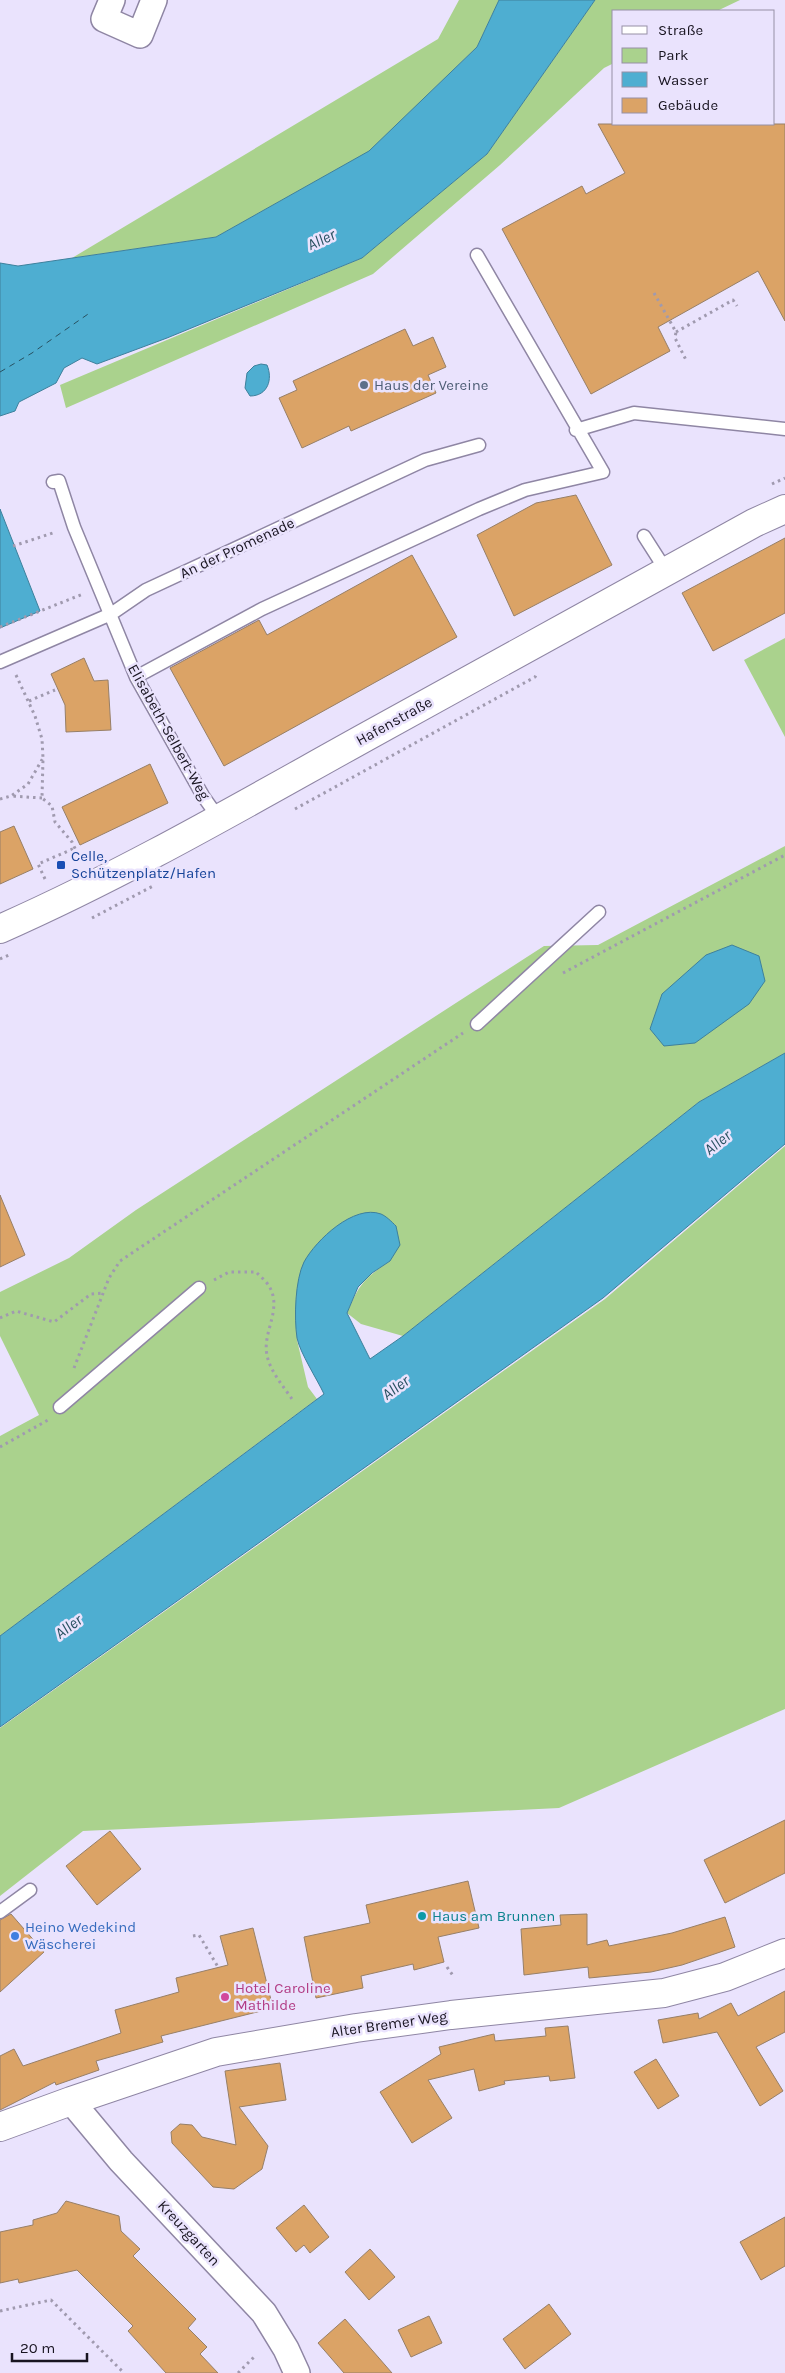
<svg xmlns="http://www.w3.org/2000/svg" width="785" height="2373" viewBox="0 0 785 2373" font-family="Karla,sans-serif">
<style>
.green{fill:#aad28d}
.water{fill:#4eaed1;stroke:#3e809c}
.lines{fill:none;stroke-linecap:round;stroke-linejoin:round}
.ferry{stroke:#285161;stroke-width:1;stroke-dasharray:6 5;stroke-linecap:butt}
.building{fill:#dba366;stroke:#977f67}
.lane-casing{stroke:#8f86a4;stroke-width:15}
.street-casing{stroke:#8f86a4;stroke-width:28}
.secondary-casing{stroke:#8f86a4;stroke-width:30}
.path{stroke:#a09aaf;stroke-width:3;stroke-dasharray:2.5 4;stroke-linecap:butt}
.lane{stroke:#fff;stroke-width:12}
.street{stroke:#fff;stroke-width:25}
.secondary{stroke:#fff;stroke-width:28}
.service-dot{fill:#5c6f8a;stroke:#eae3fd;stroke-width:2}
.transit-dot{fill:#1a4fb4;stroke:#eae3fd;stroke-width:2}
.culture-dot{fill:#0f9aa8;stroke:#eae3fd;stroke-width:2}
.shop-dot{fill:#3f7fe0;stroke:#eae3fd;stroke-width:2}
.hotel-dot{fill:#d1479c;stroke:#eae3fd;stroke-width:2}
.labels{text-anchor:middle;stroke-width:5;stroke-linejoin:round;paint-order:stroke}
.service-label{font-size:15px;fill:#4e5e75;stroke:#eae3fd;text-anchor:start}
.street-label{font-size:15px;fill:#181420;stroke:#eae3fd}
.transit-label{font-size:15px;fill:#164399;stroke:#eae3fd;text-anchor:start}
.culture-label{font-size:15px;fill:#0d838f;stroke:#eae3fd;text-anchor:start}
.shop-label{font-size:15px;fill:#366cbe;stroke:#eae3fd;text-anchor:start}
.hotel-label{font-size:15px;fill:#b23c85;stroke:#eae3fd;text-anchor:start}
.water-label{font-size:16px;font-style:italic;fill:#285161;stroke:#eae3fd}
</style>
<rect width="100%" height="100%" fill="#eae3fd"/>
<path class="green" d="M459,0h40l-22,47 -108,105 -153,85 -144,21 366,-219z
M595,0h145l-23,11h-103v52l-10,5 -104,97 -127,109 -307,134 -6,-23 302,-127 125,-104z
M785,638v99l-41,-77z
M785,846v207l-86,49 -296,234 -42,-12 -14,-11c12,-28 17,-35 43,-52l-9,-47 -17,-1 -20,8 -48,75 1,44 11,47 9,12 -317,237v-200l39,-21 -39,-79v-44l69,-34 67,-48 408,-264 54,-1z
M785,1146v563l-226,99 -476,23 -83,65v-168l605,-429z"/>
<path class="water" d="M499,0h96l-108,154 -125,104 -195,80 -70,26 -15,-6 -18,10 -8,15 -37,19 -4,9 -15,5v-153l18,3 198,-29 153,-86 108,-104z
M261,364l6,1c6,14 1,31 -17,31l-5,-8 2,-15 7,-7z
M0,509l40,102 -40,17z
M732,945l27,11 6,25 -16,23 -54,39 -31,3 -14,-17 12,-35 44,-39z
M785,1053v91l-182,154 -603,429v-91l324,-242c-7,-15 -24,-41 -27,-56 -3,-20 -2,-58 7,-76 12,-22 50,-58 77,-48 5,2 11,8 15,12l4,19 -10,16 -18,12 -14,14 -11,26 23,46 33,-23 296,-234z"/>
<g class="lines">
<path class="ferry" d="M0,372l32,-19 59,-41"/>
</g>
<path class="building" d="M598,124h187v197l-27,-50 -100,56 12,24 -79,43 -89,-165 80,-43 4,8 39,-21z
M405,329l8,17 20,-9 13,30 -18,8 8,18 -85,38 -2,-5 -47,22 -23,-50 18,-8 -4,-9z
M576,495l36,70 -98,51 -37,-81 59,-32z
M785,538v75l-72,38 -31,-58z
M412,555l45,82 -233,129 -54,-98 89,-48 8,15z
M84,658l10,23 14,-1 3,50 -45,2 -1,-27 -14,-31z
M150,764l18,39 -88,42 -18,-38z
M14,826l19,43 -33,15v-52z
M0,1195l25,60 -25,12z
M785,1820v53l-60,30 -21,-43z
M110,1831l31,38 -44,36 -31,-39z
M468,1881l11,47 -41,9 6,25 -30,8 -1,-6 -52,12 2,12 -47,10 -12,-61 66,-14 -4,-18z
M11,1914l33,38 -44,40v-72z
M587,1914v31l20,-5 2,6 63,-13 53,-16 10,30 -53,18 -31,7 -62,6 -1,-11 -64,8 -3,-46 40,-4 -1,-10z
M253,1928l20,80 -112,28 2,6 -67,19 3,9 -43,15 -1,-3 -55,28v-54l14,-7 9,17 98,-33 -6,-23 64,-18 -3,-14 52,-13 -8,-29z
M785,1991v41l-29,15 27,44 -23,15 -43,-74 -54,11 -5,-23 40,-7 1,6 32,-16 7,13z
M568,2026l7,52 -25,3 -1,-5 -45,5 1,3 -26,7 -5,-22 -46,11 24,38 -40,25 -32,-51 61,-38 -2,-7 55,-13 1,7 51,-5 -1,-8z
M656,2059l23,37 -21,13 -24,-37z
M280,2063l6,37 -47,7 29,39 -6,23 -28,20 -21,-2 -41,-44 -1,-11 9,-8 12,1 10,12 34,8 -11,-74z
M66,2201l53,15 2,15 19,18 -7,7 63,63 -8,9 19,19 -7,7 18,19h-52l-38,-42 5,-5 -56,-56 -58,13 -1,-4 -18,4v-51l33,-7v-5l24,-7z
M304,2205l25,32 -19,16 -6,-8 -8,7 -20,-24z
M785,2217v49l-24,14 -21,-38z
M370,2249l25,28 -26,23 -24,-28z
M549,2304l22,30 -46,35 -22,-30z
M429,2316l13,27 -31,14 -13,-27z
M345,2319l47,54h-48l-26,-30z"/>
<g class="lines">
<g class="lane-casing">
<path id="lane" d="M576,430l58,-17 151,16
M53,482l6,-1 15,46 62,150 67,119 17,24
M644,536l23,36
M0,662l111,-48 35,-24 279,-130 54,-15
M136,677l126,-68 217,-100 46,-19 78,-18 -126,-217
M477,1024l122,-112
M60,1407l139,-119
M0,1912l30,-22"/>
</g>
<g class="street-casing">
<path id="street" d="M112,0l-8,19 36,16 14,-35
M71,2101l50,60 143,152 22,36 11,24"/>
</g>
<g class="secondary-casing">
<path id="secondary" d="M0,929c129,-57 250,-128 373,-196 127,-71 254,-139 381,-210l31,-14
M0,2127l71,-26 145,-49 140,-24 95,-13 213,-22 61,-16 60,-24"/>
</g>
<path class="path" d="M654,293l22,39 -1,6 11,22
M676,332l57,-32 4,6
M772,484l13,-6
M13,546l43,-14
M0,627l83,-33
M16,675l19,41 7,23 1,19
M29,701l26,-11
M42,798l-31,-2 17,-12 15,-26 -1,40 10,8 3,16 17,20 9,19
M0,799l11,-3
M295,809l240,-132 2,-4
M45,879l-7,-15 37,-16
M92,918l63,-33
M0,959l9,-4
M563,973l222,-118
M214,1280l15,-8h27c4,4 10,9 13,14 14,23 -7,46 -2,69 3,17 18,33 27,47
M0,1318l16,-7 38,11 37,-28 12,-1
M74,1368l35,-90 11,-17 343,-228
M0,1447l48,-27
M193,1936l6,-1 19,32
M447,1967l7,10
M0,2311l51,-11 73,73
M238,2373l18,-18"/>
<use href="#lane" class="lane"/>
<use href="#street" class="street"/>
<use href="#secondary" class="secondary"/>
</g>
<circle class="service-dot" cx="364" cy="385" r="5"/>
<rect class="transit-dot" x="56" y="860" width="10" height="10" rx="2.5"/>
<circle class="culture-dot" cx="422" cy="1916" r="5"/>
<circle class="shop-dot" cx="15" cy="1936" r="5"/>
<circle class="hotel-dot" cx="225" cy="1997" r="5"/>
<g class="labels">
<g class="service-label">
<text x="374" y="390">Haus der Vereine</text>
</g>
<g class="street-label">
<text transform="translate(237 548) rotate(-25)" y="5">An der Promenade</text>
<text transform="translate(394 721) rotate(-29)" y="5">Hafenstraße</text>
<text transform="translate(169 732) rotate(61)" y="5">Elisabeth-Selbert-Weg</text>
<text transform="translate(389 2024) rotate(-8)" y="5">Alter Bremer Weg</text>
<text transform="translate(189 2233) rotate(47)" y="5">Kreuzgarten</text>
</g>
<g class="transit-label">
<text x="71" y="861">Celle,<tspan x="71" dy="17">Schützenplatz/Hafen</tspan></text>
</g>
<g class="culture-label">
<text x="432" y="1921">Haus am Brunnen</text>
</g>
<g class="shop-label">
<text x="25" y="1932">Heino Wedekind<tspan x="25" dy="17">Wäscherei</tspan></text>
</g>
<g class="hotel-label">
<text x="235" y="1993">Hotel Caroline<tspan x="235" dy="17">Mathilde</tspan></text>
</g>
<g class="water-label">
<text transform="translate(321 239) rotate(-25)" y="6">Aller</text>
<text transform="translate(717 1142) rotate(-38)" y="6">Aller</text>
<text transform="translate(395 1387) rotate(-36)" y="6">Aller</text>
<text transform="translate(68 1626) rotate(-36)" y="6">Aller</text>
</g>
</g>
<rect x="612" y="10" width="162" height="115" fill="#eae3fd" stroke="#9690a5"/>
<rect x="622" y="26" width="25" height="8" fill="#ffffff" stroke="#9690a5"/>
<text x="658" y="35" font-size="15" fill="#181420">Straße</text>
<rect x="622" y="48" width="25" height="15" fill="#aad28d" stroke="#9690a5"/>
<text x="658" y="60" font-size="15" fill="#181420">Park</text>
<rect x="622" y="72" width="25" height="15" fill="#4eaed1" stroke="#9690a5"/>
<text x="658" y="85" font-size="15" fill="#181420">Wasser</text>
<rect x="622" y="98" width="25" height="15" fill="#dba366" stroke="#9690a5"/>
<text x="658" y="110" font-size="15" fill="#181420">Gebäude</text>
<path d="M12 2353v8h75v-8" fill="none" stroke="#181420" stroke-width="2.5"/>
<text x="20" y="2353" font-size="15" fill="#181420" stroke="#eae3fd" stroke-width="4" paint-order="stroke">20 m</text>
</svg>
